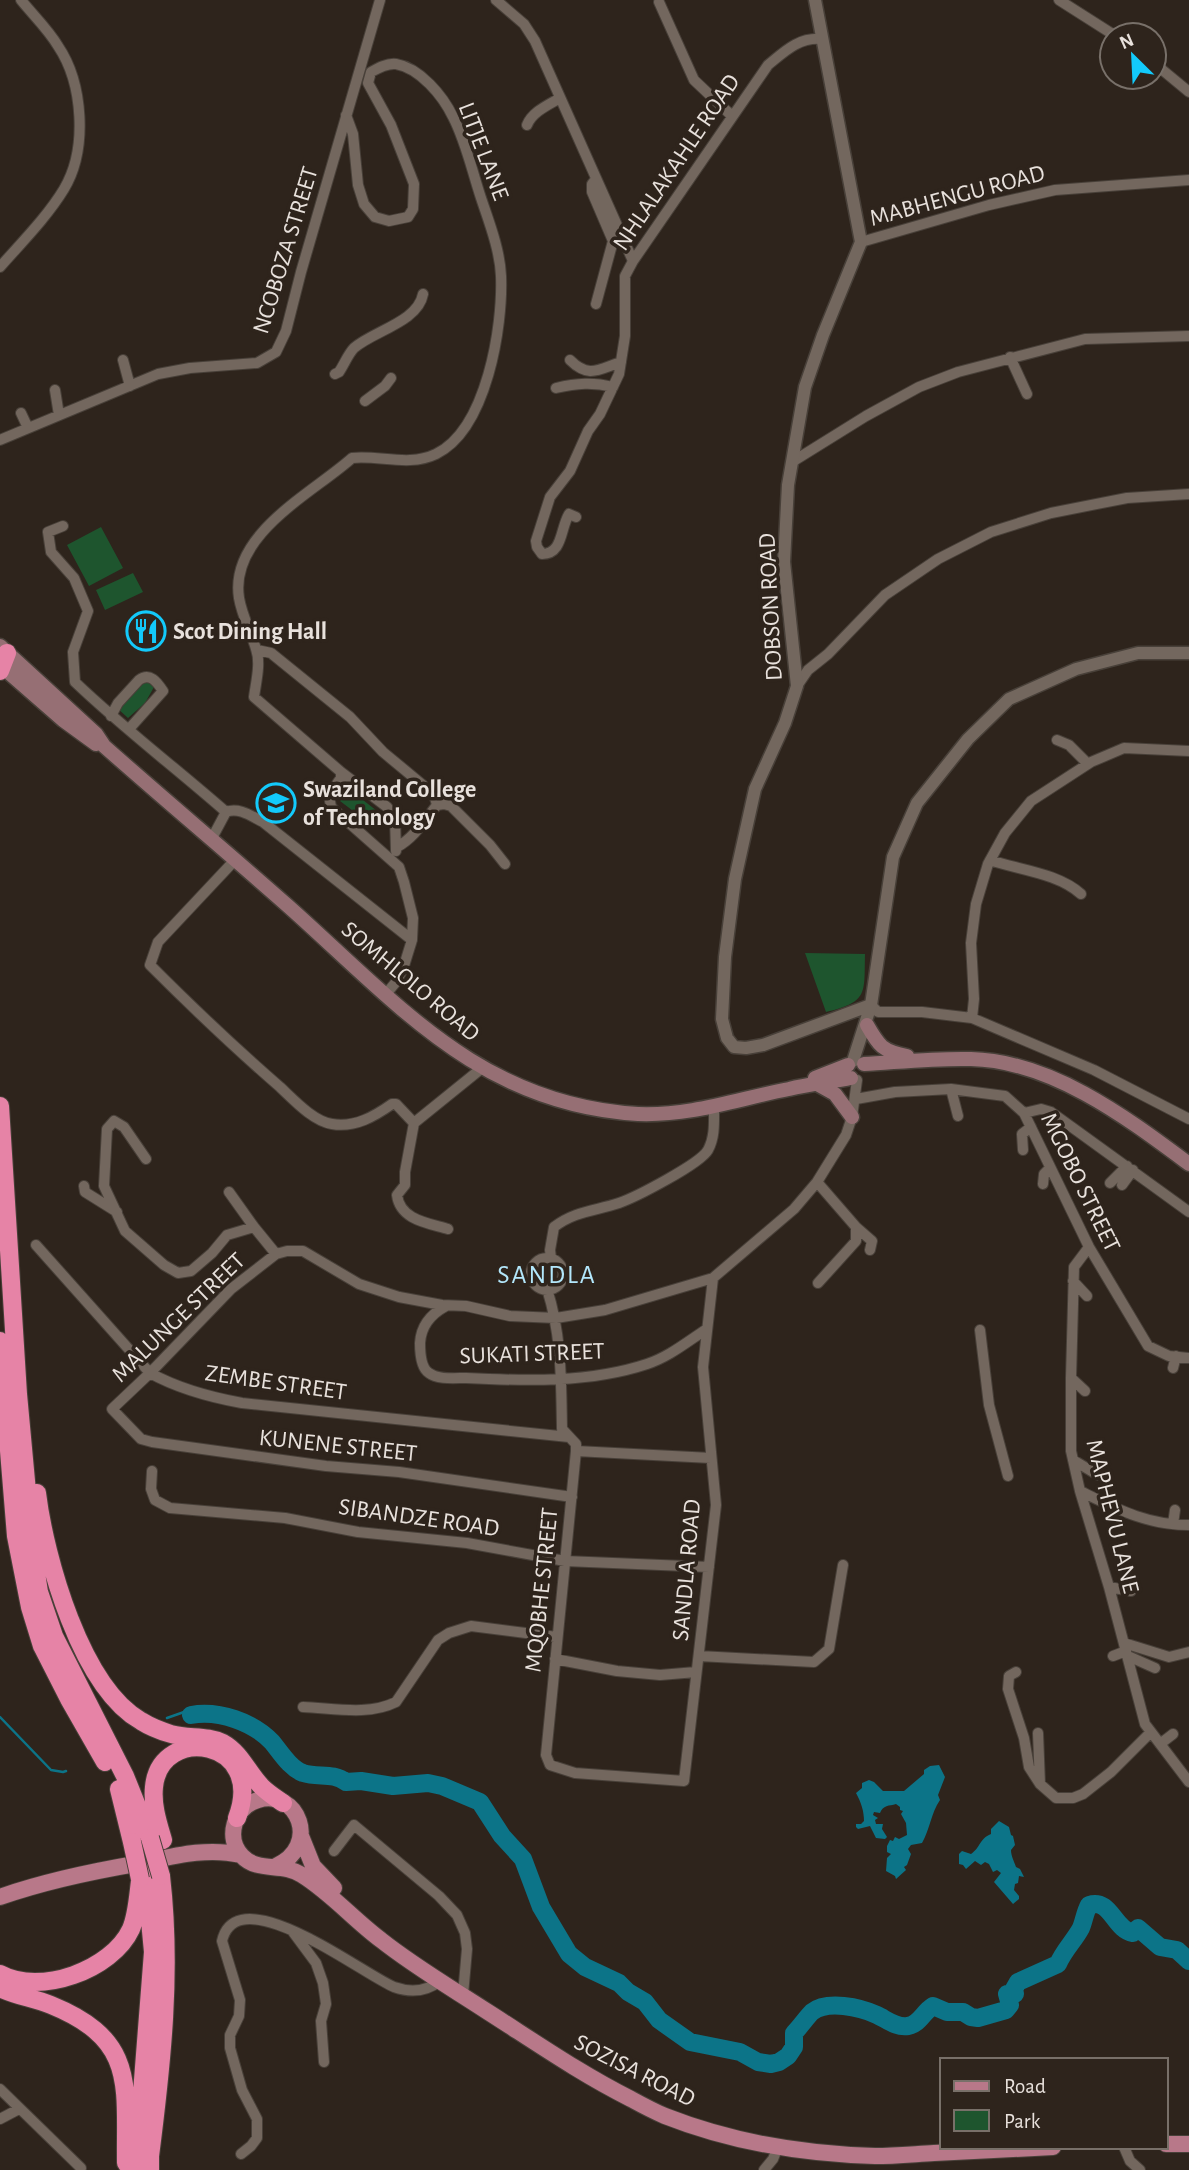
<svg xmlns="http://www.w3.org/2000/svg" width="1189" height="2170" viewBox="0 0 1189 2170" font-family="'Alegreya Sans',sans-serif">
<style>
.green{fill:#1e552e}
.water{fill:#0c7488}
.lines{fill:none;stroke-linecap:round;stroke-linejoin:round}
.stream{stroke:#0c7488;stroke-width:2.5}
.river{stroke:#0c7488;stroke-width:18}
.minor-casing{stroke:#484039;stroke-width:12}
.tertiary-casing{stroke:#484039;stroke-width:15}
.secondary-casing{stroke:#484039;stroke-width:17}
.primary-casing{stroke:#484039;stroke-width:18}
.motorway-casing{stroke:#484039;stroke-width:20}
.minor{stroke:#73675e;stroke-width:10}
.tertiary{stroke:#73675e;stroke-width:12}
.secondary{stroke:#966f74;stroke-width:14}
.primary{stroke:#b87889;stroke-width:16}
.motorway{stroke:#e683a6;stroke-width:18}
.motorway-bridge-casing{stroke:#484039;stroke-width:20;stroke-linecap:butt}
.motorway-bridge{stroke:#e683a6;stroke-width:18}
.labels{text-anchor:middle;stroke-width:7;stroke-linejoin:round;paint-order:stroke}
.street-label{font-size:24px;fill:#e8e1dc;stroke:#2e241c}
.poi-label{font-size:24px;font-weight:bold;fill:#e8e1dc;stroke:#2e241c;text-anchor:start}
.neighbourhood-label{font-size:26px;letter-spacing:2px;fill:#b3e7fb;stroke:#2e241c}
</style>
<rect width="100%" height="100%" fill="#2e241c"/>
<path class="green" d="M101,527l22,41 -34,18 -22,-41z
M133,573l10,19 -38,18 -9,-20z
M144,681l9,2 1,4 -9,16 -17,15 -11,-10z
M349,789l28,22 -8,12 -29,-22z
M805,953l60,1c-1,39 4,48 -39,58z"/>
<path class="water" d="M939,1765l6,12 -7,18 2,5c-9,13 -10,29 -18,43l-11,2 -3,4 3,5 -4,11 -3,2 2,3 -10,9 -1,-3 -9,-5 1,-13 4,-4 -4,-2v-6l3,-6 3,1 2,-4 4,2 8,-4 -1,-12 -5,-9 2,-3 -3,-1v-3l-4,-3c-7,2 -13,1 -16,9l-6,-1 -1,3 5,3 -3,2 1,4h7l-1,5 5,8 -2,2 -9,-1 -6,-12 -12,3 -2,-2v-3h5l3,-3c0,-10 -3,-19 -8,-28l6,-5v-5l7,-3 5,2 9,9h21l20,-17v-4l6,-4z
M999,1821l10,6 2,8 2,1 2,9 -4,5c0,6 3,11 5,17l4,2 4,8 -5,-1 -1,7 -3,1 -1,6 5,6v3l-6,5 -19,-22 7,-9 -4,-3 -4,2 -4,-8 -4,-2 -4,3 -6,-4 -9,8 -3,-4 -4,-1v-10l3,-3 9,3c10,-7 8,-15 20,-20v-5z"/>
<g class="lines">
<path class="stream" d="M0,1717l51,53 12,2 3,-1
M167,1718l17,-6 7,3"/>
<path class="river" d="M191,1715c28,-5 62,7 81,27 9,11 18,26 31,31 15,5 30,-1 43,9l15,-1 32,5 35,-3 14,3 38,16 22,34 21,23 18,48 28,47 16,13 34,16 9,9 17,10 14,18 31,22 50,10 18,10 13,2 8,-2 9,-6 6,-9v-14c6,-6 12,-15 18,-21 15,-12 48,-5 65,3 9,4 19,13 31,11 12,-2 15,-14 25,-20l14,6h16l8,5 7,1 28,-8 4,-5 -3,-11h8l-1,-5 4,-7 40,-18c6,-14 16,-23 23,-36 3,-7 4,-16 8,-23 22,-7 25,25 44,28l5,-5 22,19 17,3 12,11"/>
<g class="minor-casing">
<path id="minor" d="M496,0l28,24 11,17 98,220
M1059,0l55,35
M659,2l35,78 38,36
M1154,63l35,29
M346,115l7,19 5,51 6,19 11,13 14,4 19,-4 5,-8 1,-25 -23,-59 -23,-42 3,-11c7,-4 16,-9 25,-8 24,4 47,32 57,53 13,25 19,54 28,81 8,24 19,52 20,78 2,50 -14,153 -65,178 -27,13 -56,1 -84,4 -39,35 -123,76 -113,140 3,18 12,34 17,51 5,14 0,33 -2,48l87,75v6l-12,17 2,12 68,60 5,15 9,36 -1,22 -9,29 -7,13 -10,12
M527,125c5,-13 21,-20 33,-27
M596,179l-4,5v8l21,49 -17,63
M861,242l128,-37 66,-15 134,-10
M0,267c22,-25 47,-50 64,-78 24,-40 19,-106 -6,-143 -10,-17 -25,-31 -37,-46
M1010,357l17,37
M123,360l7,26
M570,360c19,19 29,9 51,2
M335,374l4,-2c5,-7 9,-18 15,-24 19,-17 64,-26 69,-54
M556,388c21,-5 37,-6 57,-1
M55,390l4,25
M365,401l20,-15 6,-8
M21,413l7,15
M0,440l158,-66 32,-6 67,-5 19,-11 10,-21 15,-59 79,-272
M792,462l74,-46 53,-29 39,-15 127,-33 104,-3
M576,517l-7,-3c-9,15 -6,40 -27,40l-5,-7 -1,-6 14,-44 20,-26 18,-40 12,-17 19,-40 6,-38v-60l8,-15 135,-196c17,-14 31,-28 54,-26
M63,526l-15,6 3,20 23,26 14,33 -15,41 2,30c48,46 101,86 151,130
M257,650l14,3 79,64 33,35 47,39 5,7 2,7c-12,15 -23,33 -40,42
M797,686l11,-16 20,-16 57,-59 53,-36 53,-27 60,-19 76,-15 62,-4
M111,716l7,-13 21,-23c11,-8 18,2 24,11l-34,38
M1057,740l12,5 19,19
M341,772l46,35 8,11 1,33
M437,805l7,-1 7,2 39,39 15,19
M211,840l15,-28c13,-5 25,4 37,10l149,118
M235,860l-77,82 -8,23c42,42 85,83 130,122 14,13 33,34 52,37 23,4 43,-8 60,-20h4l18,19 68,-55
M990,860c29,10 68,13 91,34
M871,1005l7,7h44l50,6 122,52 95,49
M972,1018l2,-19 -3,-56 5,-39 12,-40 17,-31 26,-32 60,-39 33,-14 65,3
M951,1089l7,27
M856,1099l39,-7 56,-3 54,7 19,17 65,134 59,99 21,10 20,2
M1024,1113l17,-4 10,3 138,100
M414,1123l-9,49v13l-8,10c3,25 31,28 51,34
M1023,1150l-1,-16 9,-7
M146,1159l-22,-32 -10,-6 -7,8 -3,57 21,45 39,34 14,8 13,-2 21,-18 15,-18 27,-8
M817,1182l39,45v14l-38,42
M1110,1183l17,-17
M1043,1184l1,-10 6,-6
M1122,1185l11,-15
M84,1186l1,6 32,20
M229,1192l25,35 22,27
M856,1227l16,14 -2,9
M36,1245l114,128c29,16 59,24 92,30l327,34
M1089,1247l-15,20 -3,111v73l9,40 29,96 36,137 44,58
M551,1258l-1,-8 4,-23c21,-16 41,-16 65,-24 17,-6 81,-39 89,-53 7,-13 6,-27 6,-42
M531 1274a16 16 0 1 1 32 0a16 16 0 1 1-32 0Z
M1073,1281l14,15
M547,1289c15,47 14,92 15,140l14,15v7l-30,304 4,10 25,8 109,8 32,-276 -13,-138 10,-89
M446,1306c-15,8 -25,19 -26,37 0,9 1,25 9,30 9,7 26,5 37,5 59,3 124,5 181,-14 22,-7 41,-23 60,-35
M980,1330l9,75 19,71
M1173,1368l3,-12
M1071,1378l14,13
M576,1451l135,7
M1073,1460l25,15
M152,1471l-1,18 4,11 15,8 115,10 73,14 109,11 98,18 144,6
M1080,1491c37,18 67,34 109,34
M572,1497l-173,-25 -73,-6 -174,-24 -11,-3 -29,-30 38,-36 81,-84 45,-35 11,-3h16l56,33 40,13 43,8 24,1 44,10 46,2 49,-8 108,-32 81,-69 23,-27 29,-47 6,-18 5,-37
M1173,1524l2,-14
M1109,1587l22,4
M1124,1643l45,14 20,-5
M699,1656l115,6 15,-13 14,-84
M1113,1656l13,-5
M1128,1656l27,12
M555,1659l62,12 43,4 36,-3
M1016,1672l-7,4 -1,13 16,49 5,29 11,17 16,14h17l10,-4 28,-22 40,-40
M303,1707c30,1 65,9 93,-5l42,-62 11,-7 22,-7 86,11
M1038,1733l2,51
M1160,1744l13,-10
M334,1851l20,-26 85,71 18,19 8,18 2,16 -4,46
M293,1932l23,31 7,20 3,21 -5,17 3,41
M0,2089l81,79
M0,2119l19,-10
M1124,2147l6,14 10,9
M241,2154l10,-8 6,-8v-19l-15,-29 -12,-42v-13l9,-19 1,-16 -18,-59c15,-65 142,34 172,46 17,6 33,4 46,-6
M764,2170l9,-11 5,-12"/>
</g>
<g class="tertiary-casing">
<path id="tertiary" d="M815,0l46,242 -38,93 -18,52 -17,98 -4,77 13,124 -12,37 -30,66 -20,90 -10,78 -3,62 5,19 7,9 12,1 17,-3 108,-40
M853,1061l18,-56 22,-148 24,-54 51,-64 41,-40 67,-30 62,-16h51"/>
</g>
<g class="secondary-casing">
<path id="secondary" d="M0,646l96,88 8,12c61,54 123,106 184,160 109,97 193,199 350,208 54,2 99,-15 151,-25 20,-5 42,-7 62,-11
M0,665l63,55 33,24
M867,1025c12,21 15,26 40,31
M864,1064c35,-2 71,-6 107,-5 81,2 156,59 218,105
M815,1078l33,-13
M817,1084l18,10 17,23"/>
</g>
<g class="primary-casing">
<path id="primary" d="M301,1836l12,30 21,22
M276,1866c45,-20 22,-78 -18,-66 -24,7 -33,38 -16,56 16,17 40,6 60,19 29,18 52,45 79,65 34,27 72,49 107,72 47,30 93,62 143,87 11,6 22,12 34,17 66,26 139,38 210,40 20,0 40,-2 59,-3 40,-2 79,-4 119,-6
M0,1897c45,-16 94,-26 141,-34 33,-7 66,-16 100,-8
M1166,2144h23"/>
</g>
<g class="motorway-casing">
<path id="motorway" d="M0,671l7,-18
M0,1106l18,288 14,152 7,46 15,44 71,140 25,62
M0,1341l16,195 14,71 12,39 27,53 36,63
M37,1493c8,65 44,194 104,228 8,5 20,10 30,13 17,5 36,1 52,9 18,10 25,30 39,44 6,6 14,11 21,16
M119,1789l13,53
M163,1840c-5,-17 -11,-35 -9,-53 6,-64 113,-48 83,31
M0,1974c40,22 112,-4 131,-45 6,-14 7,-33 9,-48
M0,1988c16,8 34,10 51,17 86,35 74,80 75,158
M136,2170l17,-218 -8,-84
M150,2170v-14c12,-93 22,-186 11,-280"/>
</g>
<use href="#minor" class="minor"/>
<use href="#tertiary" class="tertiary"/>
<use href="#secondary" class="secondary"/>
<use href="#primary" class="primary"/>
<use href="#motorway" class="motorway"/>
<g class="motorway-bridge-casing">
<path id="motorway-bridge" d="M150,1838l11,38
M132,1842l8,37"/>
</g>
<use href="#motorway-bridge" class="motorway-bridge"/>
</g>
<defs>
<g id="restaurant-ring" transform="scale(2.0125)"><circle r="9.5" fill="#2e241c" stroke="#13cafb" stroke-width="1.5"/><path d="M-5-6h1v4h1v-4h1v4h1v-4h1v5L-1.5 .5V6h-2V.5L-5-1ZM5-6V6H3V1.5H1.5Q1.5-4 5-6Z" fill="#13cafb"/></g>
<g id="university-ring" transform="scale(2.0125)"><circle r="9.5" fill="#2e241c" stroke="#13cafb" stroke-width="1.5"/><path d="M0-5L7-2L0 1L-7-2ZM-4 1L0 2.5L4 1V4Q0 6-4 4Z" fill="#13cafb"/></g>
</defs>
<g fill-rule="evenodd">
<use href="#restaurant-ring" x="146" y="631"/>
<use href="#university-ring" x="276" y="803"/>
</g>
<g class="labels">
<g class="street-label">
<text transform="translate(484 151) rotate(69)" y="8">LITJE LANE</text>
<text transform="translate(676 162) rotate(-56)" y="8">NHLALAKAHLE ROAD</text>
<text transform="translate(957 195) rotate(-15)" y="8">MABHENGU ROAD</text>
<text transform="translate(285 250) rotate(-73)" y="8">NCOBOZA STREET</text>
<text transform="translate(770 607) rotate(-93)" y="8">DOBSON ROAD</text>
<text transform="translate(411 981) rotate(40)" y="8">SOMHLOLO ROAD</text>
<text transform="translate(1081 1182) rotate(64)" y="8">MGOBO STREET</text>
<text transform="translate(178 1317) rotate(-44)" y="8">MALUNGE STREET</text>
<text transform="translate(532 1353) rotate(-2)" y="8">SUKATI STREET</text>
<text transform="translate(276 1382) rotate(8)" y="8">ZEMBE STREET</text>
<text transform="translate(338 1445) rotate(6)" y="8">KUNENE STREET</text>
<text transform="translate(1113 1516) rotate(76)" y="8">MAPHEVU LANE</text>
<text transform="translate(419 1517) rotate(8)" y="8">SIBANDZE ROAD</text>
<text transform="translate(686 1570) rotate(-85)" y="8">SANDLA ROAD</text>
<text transform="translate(541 1590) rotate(-84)" y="8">MQOBHE STREET</text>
<text transform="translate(635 2070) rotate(27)" y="8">SOZISA ROAD</text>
</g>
<g class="poi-label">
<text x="173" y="639">Scot Dining Hall</text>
<text x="303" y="797">Swaziland College<tspan x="303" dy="28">of Technology</tspan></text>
</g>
<g class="neighbourhood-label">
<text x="547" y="1283">SANDLA</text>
</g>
</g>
<rect x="940" y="2058" width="228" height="91" fill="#2e241c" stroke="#787069" stroke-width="2"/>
<rect x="954" y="2081" width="35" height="10" fill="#b87889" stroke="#787069" stroke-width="2"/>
<text x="1004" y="2093" font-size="21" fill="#e8e1dc">Road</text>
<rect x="954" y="2110" width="35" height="21" fill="#1e552e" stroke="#787069" stroke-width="2"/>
<text x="1004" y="2128" font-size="21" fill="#e8e1dc">Park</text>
<g transform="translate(1133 56) rotate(336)"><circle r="33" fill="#2e241c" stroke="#787069" stroke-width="2"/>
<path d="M0-5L12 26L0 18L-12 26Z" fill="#13cafb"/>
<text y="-10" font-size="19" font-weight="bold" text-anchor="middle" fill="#e8e1dc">N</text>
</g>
</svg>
